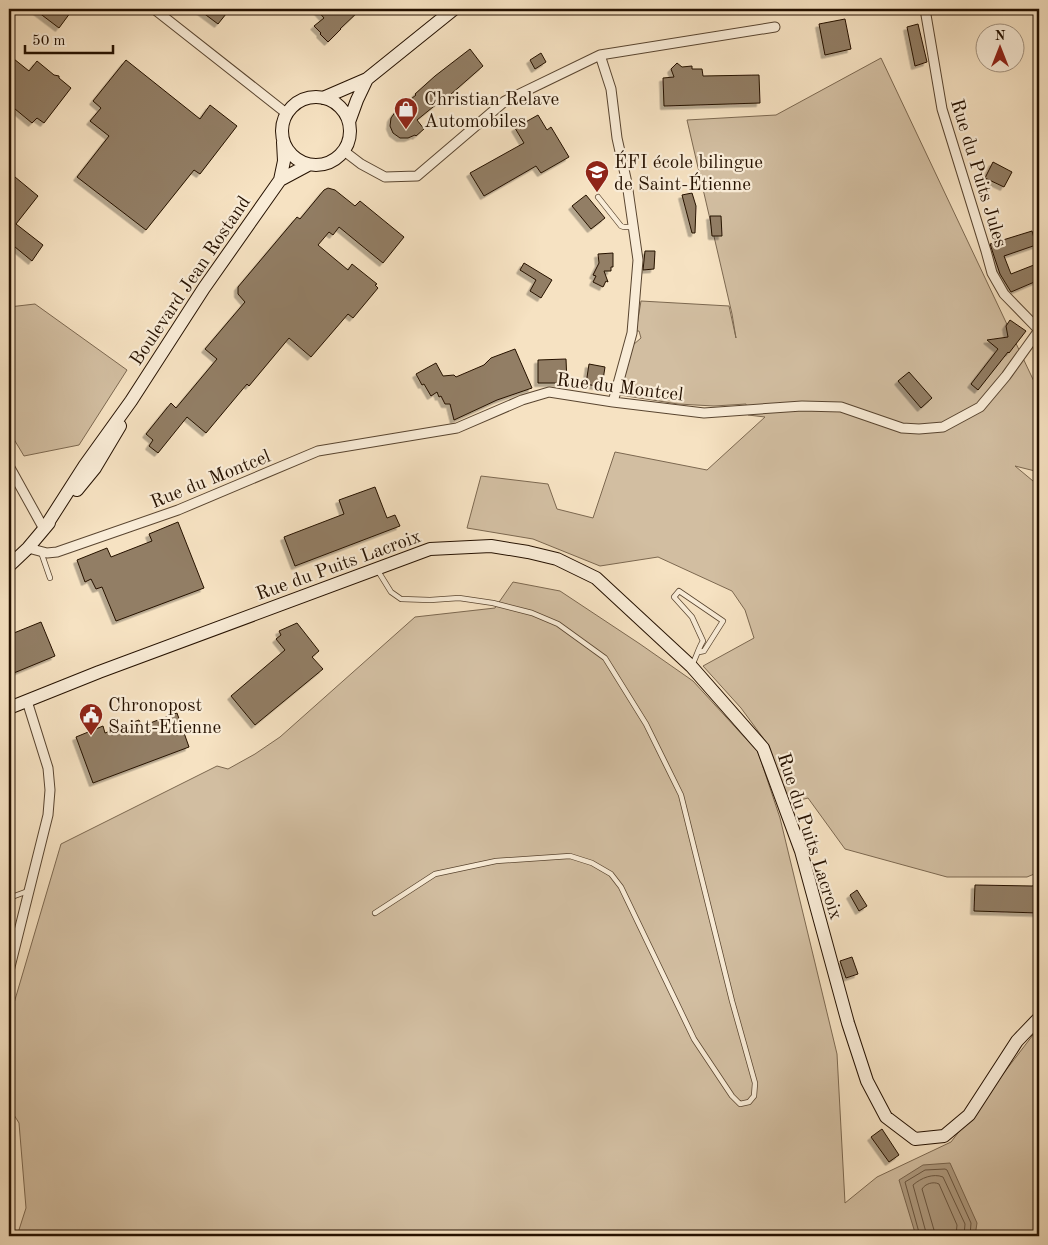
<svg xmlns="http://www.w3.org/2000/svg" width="1048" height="1245" viewBox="0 0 1048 1245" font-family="'Old Standard TT',serif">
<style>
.green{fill:#d2bea1;stroke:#7c6850}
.water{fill:#af9b80;stroke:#78644d}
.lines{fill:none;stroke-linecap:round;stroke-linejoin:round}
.shore{stroke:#6a5640;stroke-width:1}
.building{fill:#927e65;stroke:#251100;filter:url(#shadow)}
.lane-casing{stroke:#594530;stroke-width:6}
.street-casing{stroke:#594530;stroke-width:11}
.secondary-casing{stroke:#251100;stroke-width:14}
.lane{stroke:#f9ecd7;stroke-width:4.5}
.street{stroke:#f9ecd7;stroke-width:9}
.secondary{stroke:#f9ecd7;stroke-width:12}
.labels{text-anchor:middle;stroke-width:4.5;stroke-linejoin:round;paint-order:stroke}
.poi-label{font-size:19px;fill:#251100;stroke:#f9ecd7;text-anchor:start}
.street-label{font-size:19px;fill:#251100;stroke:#f9ecd7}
</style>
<defs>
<filter id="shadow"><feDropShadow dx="-3.5" dy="3.5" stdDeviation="0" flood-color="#0004"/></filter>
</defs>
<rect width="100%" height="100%" fill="#f6e2c2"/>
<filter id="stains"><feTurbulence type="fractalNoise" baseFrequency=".004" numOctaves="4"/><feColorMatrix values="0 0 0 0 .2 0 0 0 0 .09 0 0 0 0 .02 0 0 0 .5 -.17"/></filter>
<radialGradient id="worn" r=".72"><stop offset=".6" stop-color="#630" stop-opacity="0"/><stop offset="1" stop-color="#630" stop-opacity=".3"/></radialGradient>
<path class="green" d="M881,58l158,334v80l-24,-6 24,20v386l-12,5h-80l-102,-28 -37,-51 -19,5 -20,-57 -28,-38 -38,-42 51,-28 -9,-28 -13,-19 -74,-34 -58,9 -67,-27 -66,-11 14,-52 67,8 9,25 36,9 22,-66 92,18 58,-53 -17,-2 -2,-11 -32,2 -36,-2 -58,-9 13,-50 8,-7 -2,-7h-3l5,-30 88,5 7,32 -4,-24 -45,-194 89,-5z
M35,304l92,66 -48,75 -55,11 -15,-25v-124z
M513,582l47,9 80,53 53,37 65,71 22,66 57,236 8,149 32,-26 74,-35 88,-115v209h-1022l9,-28 -7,-85 -10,-16v-87l52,-176 156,-78 11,3 27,-15 25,-17 135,-120 80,-9z"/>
<path class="water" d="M950,1163l27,60 -2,13h-59l-17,-56 24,-15z"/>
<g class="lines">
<path class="shore" d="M920,1236l-15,-54 20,-12 20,-1 2,1 24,53 -1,13
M927,1236l-14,-51c8,-7 20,-12 30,-8l22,47 -1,12
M934,1236v-6l-12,-41c3,-5 11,-8 17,-5l18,41 -1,11"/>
</g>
<path class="building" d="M34,9h39l-14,19z
M198,9h32l-12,15z
M316,9h45l-21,20h1l-13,13 -8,-8 1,-1 -7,-7 10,-8z
M845,19l6,30 -26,6 -6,-31z
M918,24l9,38 -12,4 -8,-39z
M470,49l13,17 -33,29 -1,-1 -32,26 7,9 -8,7 -1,-1 -7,3h-8l-7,-5 -3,-7 1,-8 5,-7 20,-16 -1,-1 20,-18z
M541,53l5,9 -11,7 -5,-9z
M9,55l20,16 8,-10 17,14 5,1v2l12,10 -27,35 -7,-5 -5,5 -23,-19z
M126,60l74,59 10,-14 27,21 -37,48 -6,-4 -48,60 -69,-53 32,-41 -19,-15 11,-13 -8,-7z
M677,63l5,4 10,-1v3h10l1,7 56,-1 1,28 -96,3 -1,-28 11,-1 -3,-8z
M538,115l9,15 4,-3 18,30 -28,16 -5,-7 -52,30 -14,-23 54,-30 -9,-15z
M993,162l19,10 -8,15 -19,-9z
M9,172l29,24 -22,28 27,21 -11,16 -23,-19z
M328,188l7,2 20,16 5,-5 44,36 -21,26 -44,-36 -6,8 -4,-3 -11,13 30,25 4,-6 25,20 -2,1 3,3 -25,30 -5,-4 -37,43 -22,-19 -40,48 -2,-2 -41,49 -19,-16 -29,36 -9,-7 4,-6 -7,-6 25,-31 5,5 41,-49 -12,-10 40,-47 -7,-8v-7l59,-70 3,2 24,-29z
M692,193l4,13 -1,27h-3l-10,-38z
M586,195l19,23 -14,11 -19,-23z
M710,216h11l1,20h-10z
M1032,231l4,14 -32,11 7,18 28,-11v17l-28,12 -11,-18 -10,-30z
M645,251h10l-1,18 -11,1z
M613,253v14h-2v4h-7l4,11 -2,-1 -3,6 -10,-5 3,-6 -3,-1 6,-12 -1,-9z
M524,263l28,17 -11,18 -11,-7 6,-11 -16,-10z
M1010,320l16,11 -17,22 -1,-1 -30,38 -7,-6 27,-35 -11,-9 21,-3 -2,-11z
M515,349l17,39 -35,12 -43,20 -4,-16h-5l-4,-8 -2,1 -2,-5 -6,4 -7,-12 -2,1 -6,-11 20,-11 7,13 11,-1 2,2 28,-12 7,-7z
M566,359l1,24h-29v-23z
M589,364l16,3 -2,13h-6l-1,6 -10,-2z
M909,372l23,26 -11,10 -23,-27z
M375,487l12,31 8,-3 5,11 -105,40 -11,-29 60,-23 -5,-14z
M178,522l26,66 -88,33 -14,-34 -6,2 -5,-10 -6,3 -8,-22 30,-12 4,9 41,-16 -3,-7z
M41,622l14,34 -46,19v-40z
M297,623l22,28 -7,6 11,12 -68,56 -24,-29 54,-46 -9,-11 5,-4 -2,-4z
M177,713l12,34 -96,36 -17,-46 27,-11 2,7 34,-13 3,6z
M1039,884v29l-65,-2 1,-26 57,1z
M857,890l10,16 -8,5 -9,-16z
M852,957l6,17 -12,4 -6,-17z
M882,1129l17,26 -10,7 -18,-25z"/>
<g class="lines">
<g class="lane-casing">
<path id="lane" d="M598,197l23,29 3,1h9
M41,552l9,26
M692,665c5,-9 6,-16 11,-24l-11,-24 -18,-20 5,-6 44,30 -19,30 -5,1
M9,898l19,-7
M375,913l60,-39 61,-13 74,-5 22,7 19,11 10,13 73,152 38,57 8,8 9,-2 5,-6 1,-13 -23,-82 -51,-206 -35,-71 -41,-66 -47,-34 -26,-11 -39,-10 -34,-5 -29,2 -29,-1 -10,-7 -13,-21"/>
</g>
<g class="street-casing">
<path id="street" d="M154,9l132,104
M925,9l17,100 44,142 6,22 12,21 35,36
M600,55l11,34 6,49 10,45 11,77 -6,73 -19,69
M344,151l17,13 24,13 32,-1 88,-75 95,-46 175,-28
M9,466l35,63
M28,548l19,5 10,-1 121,-42 140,-59 139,-23 65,-28 27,-8 64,10 91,11 98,-7 39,1 61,21 17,1 24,-2 37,-20 26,-31 33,-46
M9,971l39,-156 2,-25 -2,-22 -21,-67"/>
</g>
<g class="secondary-casing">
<path id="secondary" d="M282 131a34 34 0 1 1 68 0a34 34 0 1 1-68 0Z
M323,98l44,-19 87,-70
M349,122l8,-22 10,-21
M280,180l28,-15
M77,490l18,-22 25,-42
M44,529l41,-64 46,-64 73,-113 76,-108 4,-19 -1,-19
M9,566l19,-18 21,-25
M9,708l90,-36 331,-123 61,-3 37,6 29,7 39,19 95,88 72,82 38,103 47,172 19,58 19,36 29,22 29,-3 25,-21 48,-74 22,-23"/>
</g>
<use href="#lane" class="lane"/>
<use href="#street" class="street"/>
<use href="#secondary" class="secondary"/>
</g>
<defs>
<g id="shop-pin" transform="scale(1.25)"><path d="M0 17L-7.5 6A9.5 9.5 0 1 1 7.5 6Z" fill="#8f2418" stroke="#f9ecd7"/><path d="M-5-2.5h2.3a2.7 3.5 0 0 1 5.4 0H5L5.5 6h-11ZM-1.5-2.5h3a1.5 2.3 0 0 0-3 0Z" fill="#fff"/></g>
<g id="school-pin" transform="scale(1.25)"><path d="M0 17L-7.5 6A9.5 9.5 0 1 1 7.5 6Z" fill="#8f2418" stroke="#f9ecd7"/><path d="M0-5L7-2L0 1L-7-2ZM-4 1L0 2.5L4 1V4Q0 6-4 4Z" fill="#fff"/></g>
<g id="civic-pin" transform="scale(1.25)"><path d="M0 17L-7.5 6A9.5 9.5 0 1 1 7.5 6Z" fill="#8f2418" stroke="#f9ecd7"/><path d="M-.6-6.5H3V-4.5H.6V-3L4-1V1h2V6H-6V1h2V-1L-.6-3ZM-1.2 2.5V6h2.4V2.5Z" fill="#fff"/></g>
</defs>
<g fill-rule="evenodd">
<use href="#shop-pin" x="406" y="109"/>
<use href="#school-pin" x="597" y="172"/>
<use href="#civic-pin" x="91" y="715"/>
</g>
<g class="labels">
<g class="poi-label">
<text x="424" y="105">Christian Relave<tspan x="424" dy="22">Automobiles</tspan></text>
<text x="614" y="168">ÉFI école bilingue<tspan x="614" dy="22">de Saint-Étienne</tspan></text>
<text x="108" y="711">Chronopost<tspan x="108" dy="22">Saint-Etienne</tspan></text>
</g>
<g class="street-label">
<text transform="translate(980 173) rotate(73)" y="7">Rue du Puits Jules</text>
<text transform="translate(189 280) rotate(-56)" y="7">Boulevard Jean Rostand</text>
<text transform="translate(620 386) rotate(7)" y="7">Rue du Montcel</text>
<text transform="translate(210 478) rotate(-22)" y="7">Rue du Montcel</text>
<text transform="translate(338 564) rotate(-20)" y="7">Rue du Puits Lacroix</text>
<text transform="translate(811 836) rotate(72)" y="7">Rue du Puits Lacroix</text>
</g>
</g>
<rect width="1048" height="1245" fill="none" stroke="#f6e2c2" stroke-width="30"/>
<rect x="10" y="10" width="1028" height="1225" fill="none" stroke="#251100" stroke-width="2.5"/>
<rect x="15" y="15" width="1018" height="1215" fill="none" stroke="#251100"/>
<g transform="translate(1000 48)"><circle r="24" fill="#f9ecd7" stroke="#a49481"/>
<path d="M0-4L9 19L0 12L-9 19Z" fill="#8f2418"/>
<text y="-8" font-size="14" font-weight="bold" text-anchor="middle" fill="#251100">N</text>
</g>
<path d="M25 45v8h88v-8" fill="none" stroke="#251100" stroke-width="2.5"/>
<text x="32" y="45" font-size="15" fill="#251100" stroke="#f9ecd7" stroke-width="4" paint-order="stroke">50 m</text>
<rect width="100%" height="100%" filter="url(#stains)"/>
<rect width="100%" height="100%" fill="url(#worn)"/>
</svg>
